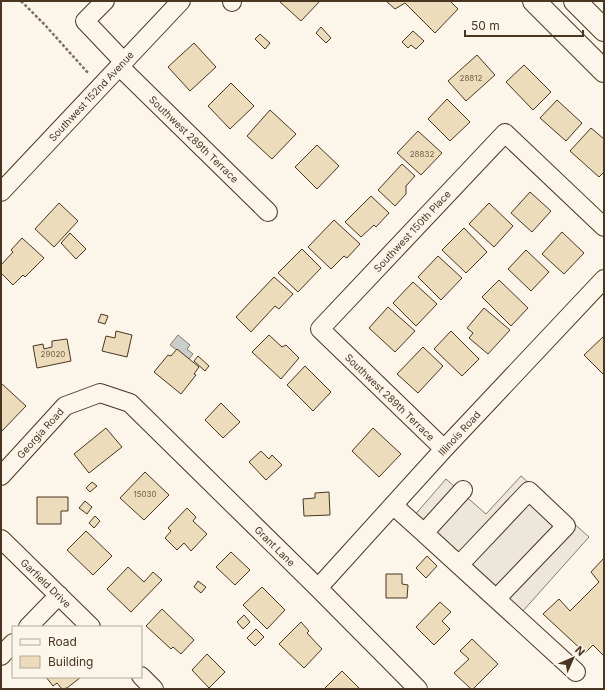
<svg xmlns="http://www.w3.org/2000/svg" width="605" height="690" viewBox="0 0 605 690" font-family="Inter,sans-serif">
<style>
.parking{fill:#ede7d9;stroke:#887966}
.water{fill:#c9cecd;stroke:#887966}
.building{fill:#ecdcbc;stroke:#4a3520}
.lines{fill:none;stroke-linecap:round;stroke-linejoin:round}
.minor-casing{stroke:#4a3520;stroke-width:20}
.major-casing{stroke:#4a3520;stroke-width:24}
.path{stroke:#7f6f5c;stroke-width:2.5;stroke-dasharray:3 2;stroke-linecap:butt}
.minor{stroke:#fbf6e9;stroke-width:18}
.major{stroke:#fbf6e9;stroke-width:22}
.labels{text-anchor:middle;stroke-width:3;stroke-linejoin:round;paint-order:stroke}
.number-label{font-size:8px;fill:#725f47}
.street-label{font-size:10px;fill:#4a3520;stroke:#fbf6e9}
</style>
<rect width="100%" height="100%" fill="#fbf6e9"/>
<path class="parking" d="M521,476l68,61 -67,75 -109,-95 33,-38 40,35z"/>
<path class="water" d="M178,335l12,10 -3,4 6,5 -4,5 -19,-14z"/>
<path class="building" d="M279,1h41l-19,20z
M386,1h64l8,8 -23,24 -30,-30 -10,6z
M321,27l10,11 -5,5 -10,-10z
M413,31l11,10 -8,8 -5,-4 -3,3 -6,-6z
M260,34l10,9 -5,6 -10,-10z
M194,43l22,24 -26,24 -22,-24z
M477,55l18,20 -29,26 -18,-20z
M524,65l27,27 -18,18 -27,-28z
M231,83l23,23 -24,23 -22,-23z
M447,99l23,23 -20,19 -22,-22z
M557,100l25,23 -16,18 -26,-23z
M270,110l26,24 -24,25 -25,-23z
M591,128l13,11v33l-5,5 -29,-26z
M418,131l24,22 -21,22 -24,-22z
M317,145l22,21 -22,23 -22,-22z
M402,164l13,12 -9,10v8l-11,12 -17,-16z
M530,192l21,19 -19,21 -21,-19z
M371,196l18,17 -13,14 -2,-2 -13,12 -16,-15z
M59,203l19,18 -24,26 -19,-18z
M489,203l24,23 -19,21 -25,-23z
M334,220l26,24 -13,14 -3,-2 -13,13 -23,-22z
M464,228l23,24 -21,21 -24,-23z
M562,232l22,21 -20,21 -22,-20z
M70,233l16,16 -10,10 -15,-16z
M22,238l22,20 -19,19 -2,-2 -10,10 -12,-12v-8l12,-13 -2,-2z
M302,249l19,19 -23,24 -20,-19z
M526,250l23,22 -18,19 -23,-22z
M438,256l24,22 -21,22 -23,-23z
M274,277l19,17 -14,15 -4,-3 -24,26 -15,-15z
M499,280l29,28 -17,18 -29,-29z
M413,282l24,22 -21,22 -23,-23z
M388,307l27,24 -20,21 -26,-24z
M484,308l26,22 -22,24 -19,-16 4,-5 -6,-5z
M101,314l7,2 -3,8 -7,-2z
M116,331l16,4 -5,22 -25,-6 4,-15 9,2z
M451,331l28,28 -17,17 -28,-27z
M269,335l13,12 4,-2 13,13 -18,21 -29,-27z
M604,336v39l-20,-20z
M67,339l4,22 -34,7 -4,-22 10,-2 1,5 8,-2v-6z
M423,347l20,19 -25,27 -21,-19z
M177,349l22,18 -5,7 2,1 -15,19 -27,-22 14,-17 3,1z
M198,356l11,10 -4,5 -11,-10z
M305,366l26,26 -18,19 -26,-26z
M1,383l25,23 -25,26z
M221,403l19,19 -17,16 -18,-18z
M106,428l16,19 -33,26 -15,-19z
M373,428l28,26 -22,23 -27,-26z
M261,451l8,8 3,-4 10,10 -16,15 -17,-18z
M145,472l24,23 -25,25 -24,-22z
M92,482l5,4 -7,6 -4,-4z
M329,492l1,23 -26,1 -1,-17 12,-1v-5z
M37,497h31v14h-7v13h-24z
M85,501l7,6 -5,7 -8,-6z
M187,508l9,9 -3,4 14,13 -16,17 -7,-8 -7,7 -12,-12 6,-7 -3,-3z
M95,516l5,5 -6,7 -5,-5z
M86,531l26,25 -19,19 -26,-25z
M231,552l19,18 -15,15 -19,-18z
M427,556l10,10 -11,12 -10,-10z
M604,558v98l-11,-11 -8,8 -42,-39 16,-15 11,12 29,-29 -8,-10z
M128,567l16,15 9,-10 9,8 -31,32 -24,-23z
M386,574h16v10l6,1 -1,13h-21z
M198,581l8,6 -5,6 -7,-6z
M262,587l23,23 -18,19 -24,-24z
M440,602l11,10 -9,9 8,8 -16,16 -18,-18z
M162,609l32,31 -13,14 -8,-7 -2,2 -25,-23z
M244,615l6,7 -7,7 -6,-7z
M301,622l8,9 -2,2 15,16 -18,19 -25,-24z
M256,629l8,8 -9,9 -8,-8z
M472,639l26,25 -25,25h-2l-17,-16 15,-14 -9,-8z
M207,654l18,18 -16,16 -17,-18z
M342,671l18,18h-34l-1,-1z
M46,677h35l-14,11 -5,1 -5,-6 -4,3z"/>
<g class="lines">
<g class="minor-casing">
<path id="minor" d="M105,1l-20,20 39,41
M232,2v-1
M119,66l149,146
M1,192l180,-191
M444,449l-124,-120 185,-196 99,94
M1,476l64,-70 35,-13 30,10 188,185 100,101
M393,505l31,28 39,-43
M424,533l152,139
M1,539l90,88
M459,565l70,-74 37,35 -70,73
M318,588l126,-139 160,-170
M28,627l31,-32
M1,656l12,-13
M141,676l13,13"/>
</g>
<g class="major-casing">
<path id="major" d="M534,1l70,70
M575,1l29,29"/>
</g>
<path class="path" d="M21,1l24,24 44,49"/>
<use href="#minor" class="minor"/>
<use href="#major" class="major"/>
</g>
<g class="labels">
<g class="number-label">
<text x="471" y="81">28812</text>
<text x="422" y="157">28832</text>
<text x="53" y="357">29020</text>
<text x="145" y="497">15030</text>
</g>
<g class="street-label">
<text transform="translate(91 96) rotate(-47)" y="4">Southwest 152nd Avenue</text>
<text transform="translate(194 139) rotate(44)" y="4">Southwest 289th Terrace</text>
<text transform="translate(412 231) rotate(-47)" y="4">Southwest 150th Place</text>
<text transform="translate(390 397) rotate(44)" y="4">Southwest 289th Terrace</text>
<text transform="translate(40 433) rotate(-48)" y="4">Georgia Road</text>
<text transform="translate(459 433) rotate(-47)" y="4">Illinois Road</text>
<text transform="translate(275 546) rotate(45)" y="4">Grant Lane</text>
<text transform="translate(46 583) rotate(44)" y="4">Garfield Drive</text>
</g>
</g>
<rect width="605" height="690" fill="none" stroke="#4a3520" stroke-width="4"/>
<rect x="12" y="626" width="130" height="52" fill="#fbf6e9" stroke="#b4a999"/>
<rect x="20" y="639" width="20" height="6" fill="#fbf6e9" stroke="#b4a999"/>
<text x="48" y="646" font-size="12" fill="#4a3520">Road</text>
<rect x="20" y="656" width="20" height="12" fill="#ecdcbc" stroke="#b4a999"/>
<text x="48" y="666" font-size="12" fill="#4a3520">Building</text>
<g transform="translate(573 658) rotate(45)" stroke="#fbf6e9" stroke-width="3" paint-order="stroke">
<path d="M0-3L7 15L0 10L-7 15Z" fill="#4a3520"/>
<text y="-6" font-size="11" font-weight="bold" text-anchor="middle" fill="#4a3520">N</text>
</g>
<path d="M465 30v6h118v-6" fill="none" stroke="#4a3520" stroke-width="2"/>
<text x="471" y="30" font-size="12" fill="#4a3520" stroke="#fbf6e9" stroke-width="3" paint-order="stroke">50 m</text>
</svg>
